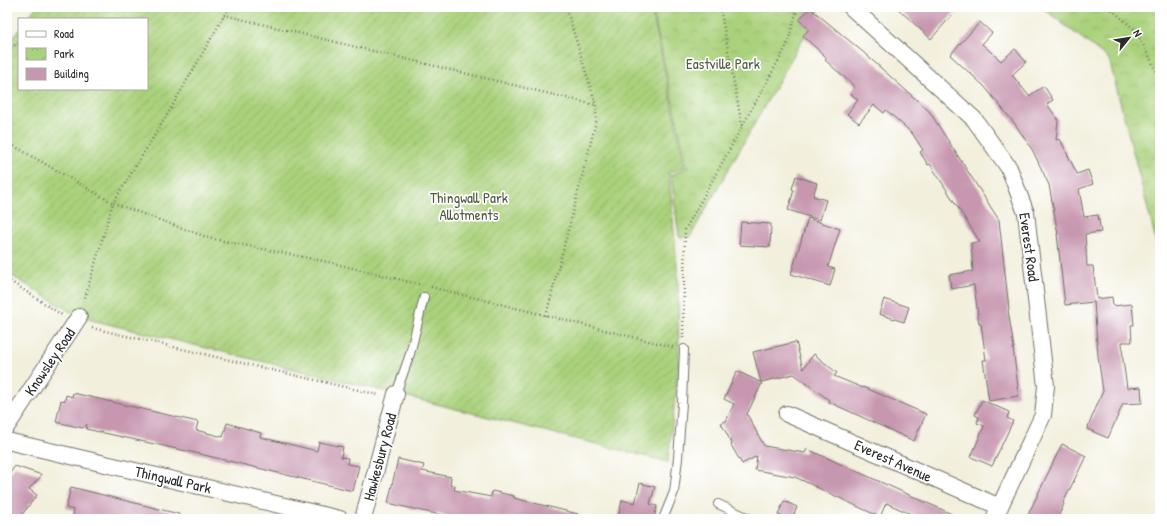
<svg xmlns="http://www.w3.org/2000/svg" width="1167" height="526" viewBox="0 0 1167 526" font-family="'Patrick Hand',sans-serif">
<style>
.park{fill:url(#park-crowns);stroke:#6a7e53}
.garden{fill:url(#garden-furrows);stroke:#6a7e53}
.building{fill:#c797b0}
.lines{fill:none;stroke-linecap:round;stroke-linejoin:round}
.service-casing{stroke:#717069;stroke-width:10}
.minor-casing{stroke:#717069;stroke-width:18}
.path{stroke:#717069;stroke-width:2.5;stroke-dasharray:1 3;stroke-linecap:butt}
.service{stroke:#fff;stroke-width:8}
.minor{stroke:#fff;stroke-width:16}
.labels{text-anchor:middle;stroke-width:3.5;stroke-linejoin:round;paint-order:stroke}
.park-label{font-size:15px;fill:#515d43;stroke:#fff}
.street-label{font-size:15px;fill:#2b2b2b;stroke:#fff}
</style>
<defs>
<pattern id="park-crowns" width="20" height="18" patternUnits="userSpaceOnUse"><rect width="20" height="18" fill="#aad17b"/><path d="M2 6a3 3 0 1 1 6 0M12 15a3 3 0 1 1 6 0" fill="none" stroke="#92b46a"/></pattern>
<pattern id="garden-furrows" width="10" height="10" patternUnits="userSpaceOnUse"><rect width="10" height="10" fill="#aad17b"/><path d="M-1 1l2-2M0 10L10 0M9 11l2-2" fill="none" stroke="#92b46a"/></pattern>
</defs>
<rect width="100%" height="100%" fill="#fff"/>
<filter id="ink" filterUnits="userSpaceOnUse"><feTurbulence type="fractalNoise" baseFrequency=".025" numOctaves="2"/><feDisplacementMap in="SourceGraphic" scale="8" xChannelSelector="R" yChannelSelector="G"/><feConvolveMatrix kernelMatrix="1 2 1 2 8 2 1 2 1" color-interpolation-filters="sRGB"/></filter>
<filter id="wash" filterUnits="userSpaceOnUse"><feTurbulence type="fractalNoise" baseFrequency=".012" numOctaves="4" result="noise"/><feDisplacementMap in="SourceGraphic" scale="16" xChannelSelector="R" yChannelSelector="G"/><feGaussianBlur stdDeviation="0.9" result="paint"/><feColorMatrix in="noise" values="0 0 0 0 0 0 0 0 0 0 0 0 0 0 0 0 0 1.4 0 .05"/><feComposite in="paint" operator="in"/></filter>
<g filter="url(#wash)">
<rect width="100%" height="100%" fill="#f2efdc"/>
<path class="park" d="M652,7h169l-131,230h-11l-8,-62 16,-8z
M1041,7h119v255l-7,-33 -44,-170z"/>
<path class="garden" d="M36,7h615l34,159 -16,7 9,105 1,84 -11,100 -272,-68 -317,-77 -72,-44v-228l12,-16v60h128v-70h-120z"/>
<g id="blocks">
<path class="building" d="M896,7h63l-28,32z
M810,8l53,44 66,59 70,109 10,89 -1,1 6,38h-1l5,39h-1l1,9 -29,5 -6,-41h3l-5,-36h-2l-5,-39 -23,4 -2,-14 24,-4 -2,-28 9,-1 -50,-78 -2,1 -8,-13 3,-2 -11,-17 -26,-23 -2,3 -10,-8 -15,18 -12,-9 11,-14 -8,-7 5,-6 -30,-27 2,-2 -24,-22 6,-7 -10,-9z
M980,22l12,11 -10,11 19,17 14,-12 11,13 -14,13 17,21 15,-10 9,14 -6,4 11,16 -2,20 4,-1 17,35 11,-4 5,14 -14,5 5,28 14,-2 3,17 -16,2 2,32h6l4,33 15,-2 1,9 19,-2 2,21h-3l1,17h-10l1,18 4,28 14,-1 1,16 -19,1 -15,34 -21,-9 16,-38 -5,-35 -4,-54 -29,3 -8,-71h1l-9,-49 -16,-34 -18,-27 -31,-38 -34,-31z
M796,176l21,7 -4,13 13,4 -6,20 -32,-10 6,-20 -2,-1z
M808,218l32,11 -12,38 7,2 -5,17 -39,-12z
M741,222l30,2 -1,23 -31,-2z
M884,299l25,8 -5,15 -25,-8z
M796,342l7,27 11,-15 23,19 -3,3 29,12v-1l5,2 58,25 -12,27 -85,-39v-2l-35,-26 -33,8 -8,-30z
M737,371l25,12 -15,31 17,32 41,7 2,-4 156,70h-41l-36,-16 -6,14 -85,-40 -40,-7 2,-14 -15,8 -11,-19 1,-1 -11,-21 5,-2 8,-17 -10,-5z
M73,393l125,29 -2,8 27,7 4,-14 34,10 -1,4 57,14 2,-9 24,5 -2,10 7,1 -1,6 12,2 -6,25 -153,-37 -114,-25 1,-5 -4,4 -27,-6 5,-22 4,1 1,-6 6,2z
M982,400l27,12 -2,6 6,3 -21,45 -21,-9 13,-31 -7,-3 2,-6 -4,-2z
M1062,444l24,12 -23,47 1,1 -7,15h-31z
M398,459l26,6 -2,6 29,6 -1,8 5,1 -1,4 37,7 1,-6 22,5v2l64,16v5h-116l-40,-8 -34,-8z
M15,466l27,9 -13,14 8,6 -13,17 -6,7h-11v-42z
M640,483l15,4 -5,17 7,2 -3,13h-36l4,-19 13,3z
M71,487l108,27 -1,5h-106l2,-9 -8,-2z
M784,501l13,6 -5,12h-4l-10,-4z"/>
</g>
</g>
<g filter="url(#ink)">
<use href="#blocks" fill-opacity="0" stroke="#717069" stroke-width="1"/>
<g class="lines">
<g class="service-casing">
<path id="service" d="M396,394l14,-40 14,-57
M718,504l33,15
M663,519l11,-27 4,-34 4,-55 2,-54"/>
</g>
<g class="minor-casing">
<path id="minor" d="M851,7l123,112 35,49 17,45 20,173 -3,29 -49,104
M787,414l213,93
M7,426l72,-109
M7,441l333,78
M363,519l33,-125"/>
</g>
<path class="path" d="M229,7l-59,103 -57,93 96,35 119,24 94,23
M720,7l22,119
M1109,7l27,24 24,47
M224,15l372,90
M7,49l12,-6
M7,142l106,61 -29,98
M7,279l55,36
M431,287l242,60
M546,316l50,-194v-17l-30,-98
M92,328l287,67
M683,338l2,-108 102,-185 11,-38"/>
<use href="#service" class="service"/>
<use href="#minor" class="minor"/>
</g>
</g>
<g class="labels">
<g class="park-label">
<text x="723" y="69">Eastville Park</text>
<text x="469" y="203">Thingwall Park<tspan x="469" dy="17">Allotments</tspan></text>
</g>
<g class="street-label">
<text transform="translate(1029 247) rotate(82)" y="5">Everest Road</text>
<text transform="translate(50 362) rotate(-56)" y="5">Knowsley Road</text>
<text transform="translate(380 457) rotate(-75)" y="5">Hawkesbury Road</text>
<text transform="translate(893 461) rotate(24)" y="5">Everest Avenue</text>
<text transform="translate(173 480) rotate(13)" y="5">Thingwall Park</text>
</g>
</g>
<rect width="1167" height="526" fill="none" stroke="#fff" stroke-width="24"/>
<rect x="18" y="18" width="130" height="72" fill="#ffffff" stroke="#aaaaaa"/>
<rect x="26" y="31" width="20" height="6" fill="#ffffff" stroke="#aaaaaa"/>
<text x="54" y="38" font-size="12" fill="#2b2b2b">Road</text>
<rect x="26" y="48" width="20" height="12" fill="url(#park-crowns)" stroke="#aaaaaa"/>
<text x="54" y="58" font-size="12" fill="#2b2b2b">Park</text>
<rect x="26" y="68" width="20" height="12" fill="#c797b0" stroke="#aaaaaa"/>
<text x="54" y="78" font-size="12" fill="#2b2b2b">Building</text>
<g transform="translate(1129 38) rotate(60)" stroke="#ffffff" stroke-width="3" paint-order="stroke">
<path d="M0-3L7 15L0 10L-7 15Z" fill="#2b2b2b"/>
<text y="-6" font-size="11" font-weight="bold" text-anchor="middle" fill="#2b2b2b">N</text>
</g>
</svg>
